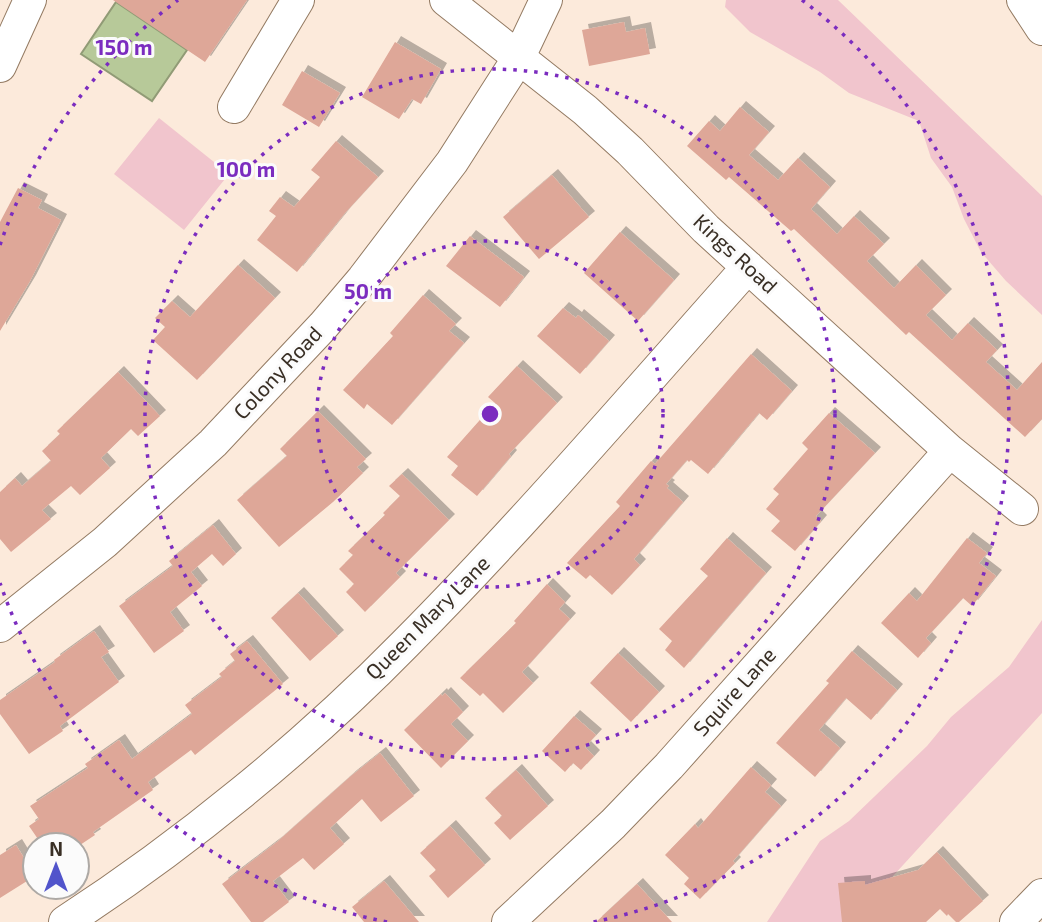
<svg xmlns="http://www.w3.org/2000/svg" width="1042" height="922" viewBox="0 0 1042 922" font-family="'Exo 2',sans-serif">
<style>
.green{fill:#f1c5cd}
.water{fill:#b7c999;stroke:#919b76;stroke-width:2}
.building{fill:#dea798;filter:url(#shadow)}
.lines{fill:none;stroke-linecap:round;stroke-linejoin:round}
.minor-casing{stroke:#937a62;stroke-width:34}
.minor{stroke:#fff;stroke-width:32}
.ring{fill:none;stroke:#7b2cbf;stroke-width:3.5;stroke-dasharray:3.5 7}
.labels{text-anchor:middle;stroke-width:6;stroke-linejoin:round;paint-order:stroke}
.street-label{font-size:21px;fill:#392f25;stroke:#fbfbfb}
.centre{fill:#7b2cbf;stroke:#fbfbfb;stroke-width:3.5}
.ring-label{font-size:21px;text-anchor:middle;font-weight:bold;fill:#7b2cbf;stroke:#fbfbfb;stroke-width:6;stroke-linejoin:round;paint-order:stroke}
</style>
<defs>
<filter id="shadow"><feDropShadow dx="6" dy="-6" stdDeviation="0" flood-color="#0004"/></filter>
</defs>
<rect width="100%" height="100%" fill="#fceadb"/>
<path class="green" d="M726,0h112l204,196v119l-36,-34 -25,-29 -17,-33 -12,-32 -21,-29 -12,-37 -70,-28 -29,-21 -70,-40 -25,-25z
M159,118l70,56 -45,56 -70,-56z
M1042,620v93l-191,209h-84l53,-81 29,-20 78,-75 24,-29 58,-50z"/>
<path class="water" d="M116,2l71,48 -35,51 -71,-47z"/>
<path class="building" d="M113,0h134l-42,62z
M624,22l2,10 19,-4 5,26 -61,12 -7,-36z
M395,42l46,27 -20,35 -9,-5 -13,20 -37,-22z
M302,71l38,22 -21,34 -37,-22z
M740,107l29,25 -20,23 29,25 20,-22 32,29 -19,22 26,25 17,-18 30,28 -17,17 27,27 22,-23 30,30 -20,20 26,25 16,-17 29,27 -11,12 31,28 25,-28v57l-17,18 -116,-105 -3,3 -112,-106 -3,2 -62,-54 -3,3 -39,-34 22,-25 11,10z
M336,141l42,36 -33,36 -48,59 -40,-32 19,-24 -7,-5 11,-14 14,10 26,-30 -9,-7z
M552,175l37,42 -50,42 -36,-42z
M18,188l24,12 -4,8 23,12 -31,61 -30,50v-109z
M620,232l54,48 -36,41 -54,-48z
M470,236l54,41 -24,30 -54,-41z
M238,265l37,33 -78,82 -44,-40 12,-13 -10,-9 17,-17 18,16z
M423,295l33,29 -7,7 15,12 -72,82 -25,-21 -3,5 -21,-19 50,-54 -3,-3z
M563,308l13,10 2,-3 31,26 -29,33 -43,-38z
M751,354l41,37 -25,29 -8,-7 -51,61 -17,-14 -2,2 -2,-2 -21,24 3,2 -2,2 16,14 -49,57 6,6 -28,30 -22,-20 -4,4 -19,-16 53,-57 -4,-4 35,-41 4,3z
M517,366l40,37 -48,51 2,2 -34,40 -26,-21 7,-9 -11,-9 48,-54 -7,-6z
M118,372l42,44 -22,20 -7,-7 -30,29 9,10 -30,27 -9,-9 -29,24 9,9 -40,33 -11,-13v-47l15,-14 7,8 29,-25 -9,-10 18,-17 -3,-3z
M318,411l48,48 -9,8 6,6 -30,29 -54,45 -42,-47 50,-44 -7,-7z
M829,413l46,40 -59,63 5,5 -26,30 -24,-20 9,-10 -14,-12 13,-15 -6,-5 35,-40 -6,-6z
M402,474l47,46 -53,53 4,4 -35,35 -19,-20 8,-8 -15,-15 14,-14 -5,-4 37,-36 -2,-2 17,-17 -11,-10z
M213,525l23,29 -13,12 -11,-12 -21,18 11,14 -32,26 14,19 -30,22 -35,-47 54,-40 -4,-5z
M727,538l39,35 -82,95 -19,-18 7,-9 -13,-12 49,-53 -8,-7z
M967,538l20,15 -8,10 17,13 -24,30 -9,-8 -37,40 5,5 -13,15 -37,-35 28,-30 8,8z
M547,584l18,18 -6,7 11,10 -48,53 11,11 -30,30 -20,-20 -3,3 -20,-18 56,-55 -2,-2z
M298,593l40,43 -28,25 -39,-43z
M94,631l15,21 -8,5 18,25 -59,44 3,5 -34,23 -29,-40v-14l55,-38 -1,-2z
M247,641l36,43 -88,71 -4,-5 -43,32 5,8 -60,42 2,3 -15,10h-38l-13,-19 10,-7 -9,-13 58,-38 -3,-4 34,-24 13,19 60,-45 -7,-9 37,-28 -3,-3 16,-13 -5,-7z
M852,651l45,39 -26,30 -25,-22 -27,32 21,18 -25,29 -39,-34 53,-60 -3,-2z
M618,653l41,39 -28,30 -41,-39z
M445,693l18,19 -12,12 17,17 -27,27 -37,-38 37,-36 1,2z
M574,716l22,19 -11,12 9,9 -13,14 -8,-7 -8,9 -23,-21z
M380,753l34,43 -33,26 -19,-23 -32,29 14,16 -30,26 -11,-12 -30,23 16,21 -26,20h-12l-29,-38 55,-42 74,-66z
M751,767l20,18 -6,7 16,14 -48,55 2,2 -35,36 -16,-15 5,-6 -24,-23 30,-31 3,4z
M516,770l32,36 -38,34 -16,-17 8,-7 -17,-18z
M450,826l35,39 -37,33 -19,-22 7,-6 -16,-17z
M16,845l19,31 -35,22v-43z
M937,852l46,49 -24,21h-3l-8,-8 -1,2 -7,-7 -14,13h-84l-4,-39 27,-2v4l53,-15z
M384,881l35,41h-55l-12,-15z
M637,884l35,38h-76z"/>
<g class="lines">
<g class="minor-casing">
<path id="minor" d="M446,0l139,110 45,41 76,78 244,222 72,58
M1023,0l19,29
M0,66l30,-66
M234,107l64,-107
M0,626l105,-84 108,-99 110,-117 40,-47 89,-117 66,-103 28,-59
M65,922c119,-77 241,-177 340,-278 120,-121 230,-250 343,-377
M508,922l105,-98 56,-58 281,-315
M1016,922l26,-27"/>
</g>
<use href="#minor" class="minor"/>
</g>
<g class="ring">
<circle cx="490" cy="414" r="173"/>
<circle cx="490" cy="414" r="345"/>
<path d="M387 922A518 518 0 0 1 0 583M0 245A518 518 0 0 1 178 0M802 0A518 518 0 0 1 593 922"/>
</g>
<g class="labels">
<g class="street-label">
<text transform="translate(735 254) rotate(43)" y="7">Kings Road</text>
<text transform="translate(278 373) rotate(-47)" y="7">Colony Road</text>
<text transform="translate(428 618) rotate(-45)" y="7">Queen Mary Lane</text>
<text transform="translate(735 692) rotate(-48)" y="7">Squire Lane</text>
</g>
</g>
<circle cx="490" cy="414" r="10" class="centre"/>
<g class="ring-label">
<text x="124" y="55">150 m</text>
<text x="246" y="177">100 m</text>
<text x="368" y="299">50 m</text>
</g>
<g transform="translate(56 866)"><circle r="33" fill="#fbfbfb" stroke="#ada9a5" stroke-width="2"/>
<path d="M0-5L12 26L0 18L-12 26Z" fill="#5154cb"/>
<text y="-10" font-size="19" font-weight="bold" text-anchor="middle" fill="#392f25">N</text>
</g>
</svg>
